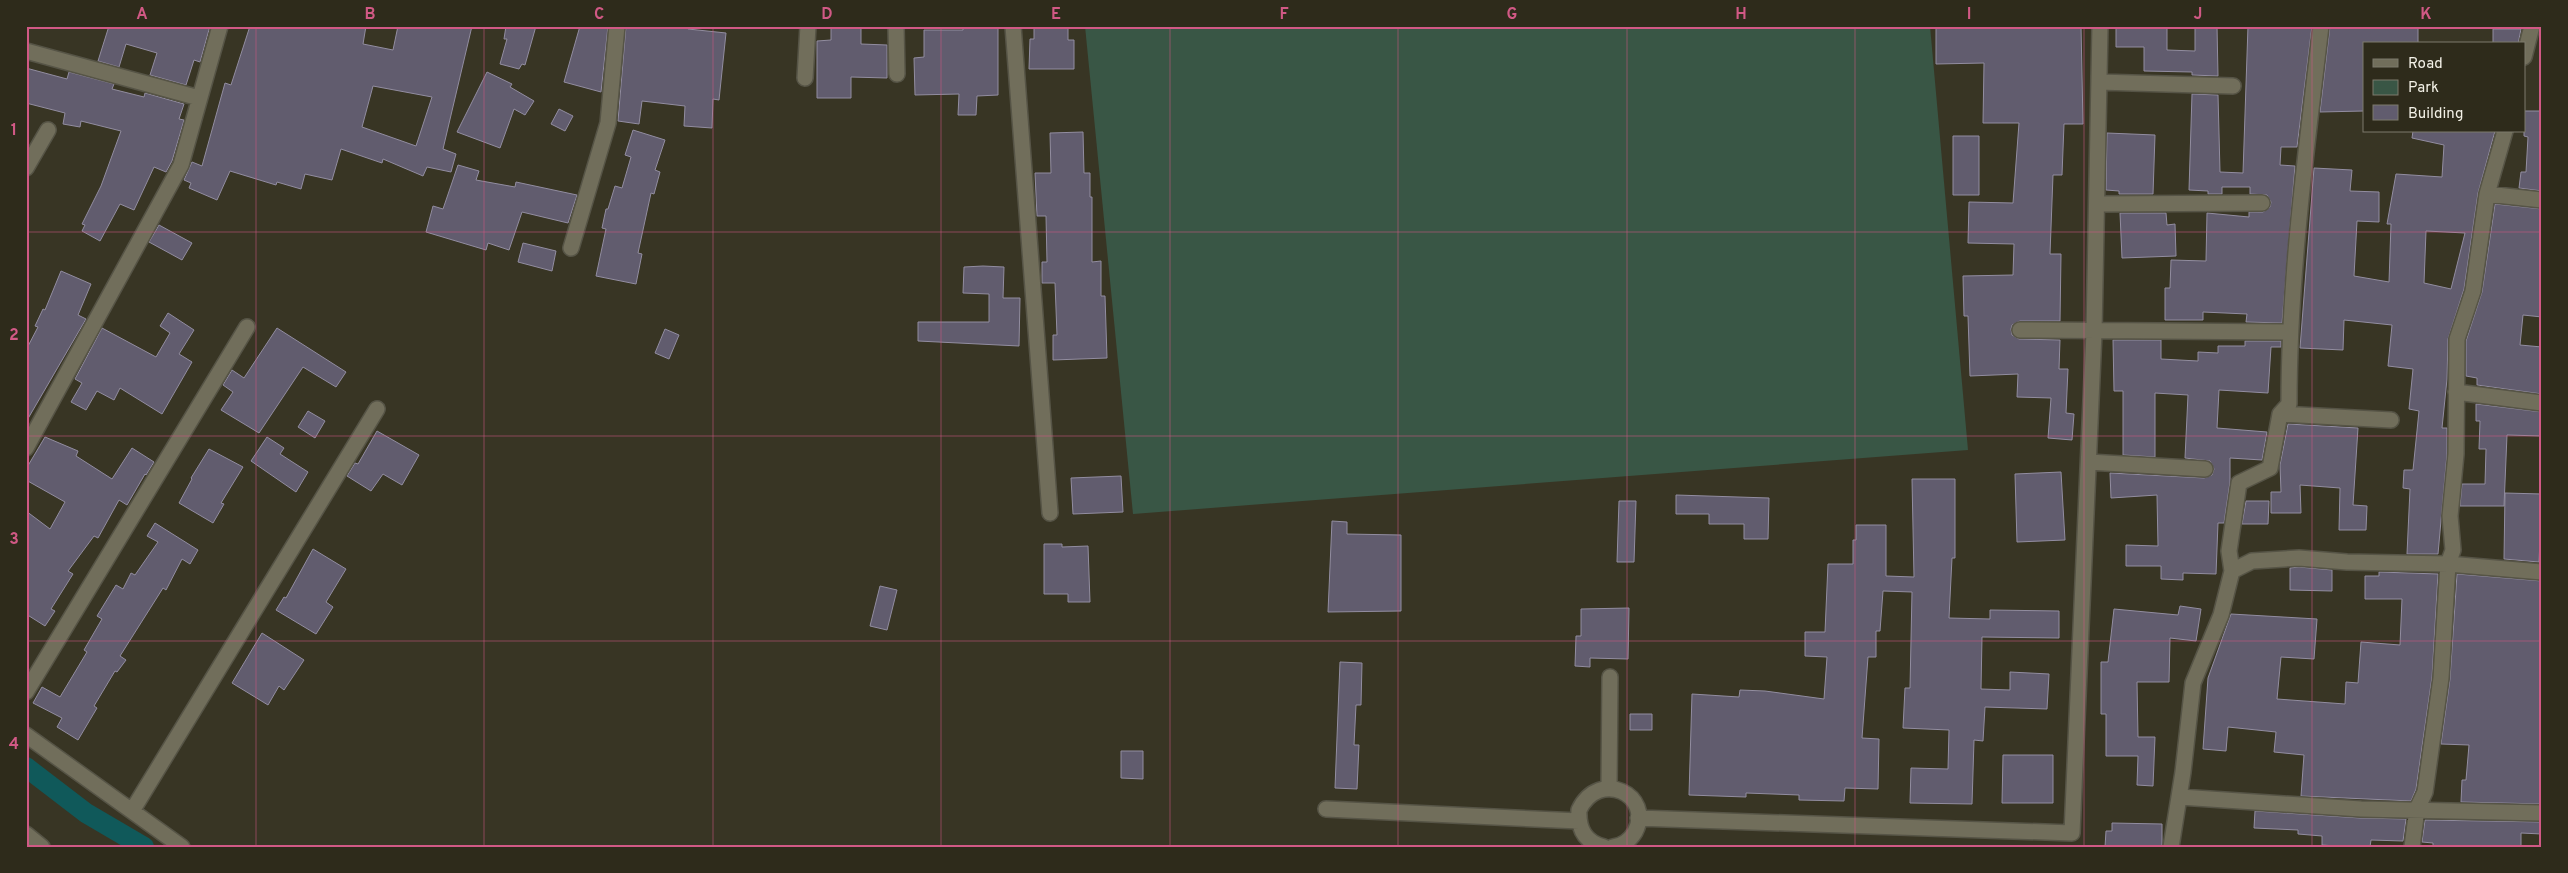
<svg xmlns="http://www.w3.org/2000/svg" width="2568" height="873" viewBox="0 0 2568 873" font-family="Overpass,sans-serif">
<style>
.green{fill:#395645}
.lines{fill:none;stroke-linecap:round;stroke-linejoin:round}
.canal{stroke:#10595a;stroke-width:20}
.building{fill:#615c6e;stroke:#928da0;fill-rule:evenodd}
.minor-casing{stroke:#565446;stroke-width:18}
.minor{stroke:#716e5b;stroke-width:15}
.grid{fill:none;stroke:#d15985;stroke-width:1;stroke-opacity:0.55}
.neatline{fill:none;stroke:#d15985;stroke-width:2}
.grid-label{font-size:16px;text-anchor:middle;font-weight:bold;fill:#d15985}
</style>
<rect width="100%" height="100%" fill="#383524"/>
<path class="green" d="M1085,26h845l38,424 -835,64z"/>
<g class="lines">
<path class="canal" d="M26,767l60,46 58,34"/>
</g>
<path class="building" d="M109,26h101l-10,36 -6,-2 -8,25 -36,-10 7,-22 -31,-9 -7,23 -21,-6z
M250,26h116l-3,18 30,6 5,-24h74l-29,123 13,5 -5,18 -24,-5 -4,9 -40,-17 -1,4 -41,-14 -9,31 -27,-6 -4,15 -24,-7 -1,3 -46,-14 -13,29 -28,-12 2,-5 -7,-3 8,-18 10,4 23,-83 6,2zM373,86l59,11 -16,49 -54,-19z
M506,26h30l-11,39 -3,-1 -3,5 -19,-5 7,-25h-3z
M580,26h28l-7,66 -37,-10z
M626,26h63l-1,3 38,4 -7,67 -6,-1 -1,29 -28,-2 1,-20 -43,-5 -3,23 -21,-3z
M831,26h30v18l26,1v33l-36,-1v21h-34v-57l14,-1z
M963,26h35v69l-21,1 -1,19h-18l1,-21 -44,1 -1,-37 10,-1v-27h39z
M1034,26h34v14h6v29h-45l1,-30h4z
M1936,26h145l2,98h-19l-2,51h-9l-3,79h11l-1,67h-40l-8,4 -1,4 1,6 7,4 41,1 -1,29h9l-2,44 8,1 -2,26 -24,-2 3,-40 -34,-1 1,-23 -48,2 -2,-60h-4l-1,-40 50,-1 1,-31 -46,-1 1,-41 44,1 6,-80h-36l1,-60 -48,1z
M2116,26h51v24l28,1v-25h22l1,50 -26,-1v-3l-48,-1v-24h-28z
M2248,26h64l-15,121h-16l-1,18 15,1 -13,157 -36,-1 1,-8 -44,-2v8h-38v-32h5l1,-28 35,1 1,-48 42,4v-5h14l7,-5 1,-5 -4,-7 -17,-1v-7h-28v7h-14v-3l-19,-1 3,-96 26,1 2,77 23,1z
M2330,26l88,2v16h-54v67l-44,1z
M2493,29h28l-3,15h-25z
M26,68l41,11 2,-7 45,12 -2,5 32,8 1,-4 39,11 -5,15 5,1 -12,41 -6,11 -12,-5 -20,43 -14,-6 -20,37 -18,-10 3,-6 -3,-1 19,-38 20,-55 -40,-10 -1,6 -17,-3 2,-11 -39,-10z
M487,72l25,12 -2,3 24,14 -9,14 -11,-6 -14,39 -43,-16z
M559,109l14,7 -8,15 -14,-7z
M2524,111h18v80l-23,-3 2,-16h5l2,-35 -4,-1z
M633,130l32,10 -10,30 5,2 -6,22 -3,-1 -13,60 4,1 -6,30 -40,-8 10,-47 -4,-1 4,-19h2l7,-23 7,2 9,-31 -6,-2z
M2413,131h82l-17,62 -14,96 -16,50 -1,40 -5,49h5v26l-9,100h-31l3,-65 -7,-1 1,-18h9l6,-59 -10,-2 4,-40 -25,-3 4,-41 -48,-5 -1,30 -43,-2 14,-180 38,2 -2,21 29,1v30l-22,-1 -3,55 35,6 2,-58h-4l9,-50 46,3 2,-32 -32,-7zM2426,231l39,2 -14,56 -27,-6z
M1083,132l1,41h6v24h2v65l9,-1v35h4l2,62 -54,2v-25h4l-2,-52h-13v-21h5l-1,-46h-9l-2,-43h16l-1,-40z
M2107,133l48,2 -2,59h-34v-3l-13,-1z
M1953,136h26v59h-26z
M458,165l21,6 -3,9 39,7 1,-5 61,13 -9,28 -46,-11 -13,38 -21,-7 -2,7 -60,-18 7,-26 10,3z
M2495,204l47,5v108l-19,-2 -3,30 22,2v47l-65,-9v-7l-11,-2v-35l16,-49z
M2120,213h46l1,12 8,-1 1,32 -54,2z
M159,225l33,18 -10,17 -33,-18z
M523,243l33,8 -4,20 -34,-9z
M983,266l21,1 -1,31h17l-1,48 -101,-5v-19h71v-28l-26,-1 1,-26z
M61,271l30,13 -13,31 8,4 -60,103v-72l12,-23 -3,-1 8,-17 2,1z
M168,313l26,17 -15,24 13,8 -30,52 -42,-26 -6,12 -17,-9 -11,19 -15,-8 11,-19 -7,-4 27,-51 54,29 14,-24 -10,-7z
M277,328l69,44 -10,15 -33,-20 -44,66 -38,-23 12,-18 -10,-7 9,-15 12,8z
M665,329l14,6 -10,24 -14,-6z
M2113,340h48v19l37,2v-9l20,1v-7h27v-5h36v6h-10l-3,46 -49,-3 -2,38 50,4 -5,28 -32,-2v24l-6,41h-6l-2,51 -33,-1v7l-22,-1v-13h-35v-21l32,1 -1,-51 -46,3 -1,-25 94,5 8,-3 2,-6 -4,-8 -25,-3 3,-63 -33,-2v64l-32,-2v-64h-9z
M2476,404l66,8v24l-35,-1 -3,71h-44l2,-22h23l1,-35h-7l1,-28h-4z
M308,411l17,10 -10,17 -17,-11z
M2288,424l70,4 -5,77 14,1 -1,24h-27l1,-42 -40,-3 1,28h-30v-21h10l-1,-27z
M377,431l42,24 -17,30 -19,-11 -12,17 -24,-15 8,-13 3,1z
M45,437l33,14 -2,5 36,23 20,-31 22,14 -8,13 -1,-1 -18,31 -8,-5 -21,38 -4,-2 -26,35 5,3 -22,35 4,2 -10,15 -19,-12v-103l24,18 15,-27 -39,-22v-11z
M267,437l17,11 -4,6 28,18 -12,20 -45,-31z
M209,449l34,18 -22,36 3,1 -11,19 -34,-20 13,-24 -1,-1z
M2061,472l4,68 -48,2 -2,-68z
M1121,476l2,36 -50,2 -2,-36z
M1912,479h43v79h-3l-3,60 41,1v-9l69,1v27l-77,-1 -1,52 29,1v-18l39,2 -2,35 -62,-2 -2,34 -9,-1 -2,64 -62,-1 1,-35 37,1 1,-39 -46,-2 2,-40h5l2,-96 -29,-1 -3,40h-4v26h-8l-6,81 17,1 -1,50 -33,-1 -1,13 -45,-1v-5l-53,-2v4l-57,-2 3,-101 47,3 1,-7 25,1 59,8 3,-42 -22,-1v-24h20l3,-68h25v-24h3v-15h30v51l28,1z
M2505,493l37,1 -3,68 -35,-3z
M1676,495l93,3 -1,41h-24v-15h-35v-10h-33z
M1619,501h17l-2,61h-17z
M2246,501h23l-1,23h-26z
M1332,521l15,1v12l54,1v76l-73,1z
M155,523l43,27 -8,14 -8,-5 -16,31 -3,-2 -43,68 6,4 -9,12 -2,-1 -21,35 3,2 -19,32 -21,-13 5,-9 -29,-15 9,-16 18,10 27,-45 -3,-2 18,-31 -5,-3 19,-31 7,4 8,-16 4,2 23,-33 -11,-6z
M1044,544h18v3l26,-1 2,56h-22v-8h-24z
M313,549l33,20 -20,33 7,5 -17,27 -40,-24 8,-13 2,1z
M2299,567l33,3v21l-42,-1v-22z
M2379,572l59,2 -6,103 -16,112 -5,12 -110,-5 3,-41 -30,-3 2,-20 -48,-5 -2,24 -23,-2 5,-71 23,-64 86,5 -3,40 -33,-2 -4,42 68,5 1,-22 12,1 3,-41 39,3 2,-46h-37v-23h14z
M2457,574l85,7v223l-81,-2 1,-22h4l3,-35 -28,-1 9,-65z
M880,586l17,4 -10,40 -17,-4z
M2180,606l21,3 -5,32 -26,-3 -1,44h-32l1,55h17l-2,49 -16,-1 1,-29h-32v-42h-5v-52h7l6,-53 64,6z
M1629,608l-1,51 -38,-1v9l-15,-1 1,-30h5v-27z
M262,633l42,27 -20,30 -5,-4 -11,19 -36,-22z
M1340,662l22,1 -1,42h-5l-2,40h5l-2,44 -22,-1z
M1630,714h22v16h-22z
M1121,751h22v28l-22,-1z
M2003,755h50v48h-51z
M2255,811l105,7 46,1 -3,22 -32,-1 -1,7h-20l-28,-2v-9l-24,-2v-4l-44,-2z
M2425,820l117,2v12l-21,-1v14h-88v-4l-11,-1z
M2112,823l50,1v23h-57l1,-16h6z"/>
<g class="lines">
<g class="minor-casing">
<path id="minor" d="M896,26l1,48
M1013,26l37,487
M26,51l173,47
M2524,57l8,-31
M805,78l3,-52
M2099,82l134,4
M26,168l22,-38
M2487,194l55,6
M2097,204l165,-1
M571,248l37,-125 9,-97
M2020,330l269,2
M2456,392l86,11
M2280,414l111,6
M26,448l155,-283 39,-139
M2089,462l116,7
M2232,571l20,-10 47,-3 48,4 101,2 94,8
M26,692l221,-365
M26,735l156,112
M1609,788l1,-111
M2180,797l181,12 181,4
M1326,809l253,12
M132,811l245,-402
M1638,818l434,15 22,-501 6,-306
M26,834l16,13
M1604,847c-19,-5 -26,-18 -25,-37 20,-42 75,-15 56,22 -5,8 -13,14 -22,15
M2171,847l12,-75 10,-89 28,-68 11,-44 -3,-20 10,-68 31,-15 10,-54 9,-10c0,-127 17,-252 32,-378
M2412,847l5,-38 8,-17 16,-114 7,-114 5,-14 -3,-34 6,-62 1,-115 16,-48 14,-97 18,-63"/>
</g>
<use href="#minor" class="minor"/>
</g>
<path class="grid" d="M256,26v821M484,26v821M713,26v821M941,26v821M1170,26v821M1398,26v821M1627,26v821M1855,26v821M2084,26v821M2312,26v821M26,232h2516M26,436h2516M26,641h2516"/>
<rect width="2568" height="873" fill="none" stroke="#2e2b1b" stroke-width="55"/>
<rect x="2363" y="42" width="162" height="90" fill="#2e2b1b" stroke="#7d7a6d"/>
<rect x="2373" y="59" width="25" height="8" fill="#716e5b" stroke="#7d7a6d"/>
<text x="2408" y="68" font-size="15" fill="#f3f1e7">Road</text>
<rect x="2373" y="80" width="25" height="15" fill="#395645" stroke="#7d7a6d"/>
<text x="2408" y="92" font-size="15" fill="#f3f1e7">Park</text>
<rect x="2373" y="105" width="25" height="15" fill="#615c6e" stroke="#7d7a6d"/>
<text x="2408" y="118" font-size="15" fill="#f3f1e7">Building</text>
<rect x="28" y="28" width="2512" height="818" class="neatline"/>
<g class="grid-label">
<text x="142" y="19">A</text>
<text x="370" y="19">B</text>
<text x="599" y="19">C</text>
<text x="827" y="19">D</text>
<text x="1056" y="19">E</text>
<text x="1284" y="19">F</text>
<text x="1512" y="19">G</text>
<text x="1741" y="19">H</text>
<text x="1969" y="19">I</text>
<text x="2198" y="19">J</text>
<text x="2426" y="19">K</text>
<text x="14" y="135">1</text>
<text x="14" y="340">2</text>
<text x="14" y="544">3</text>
<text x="14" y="749">4</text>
</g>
</svg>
